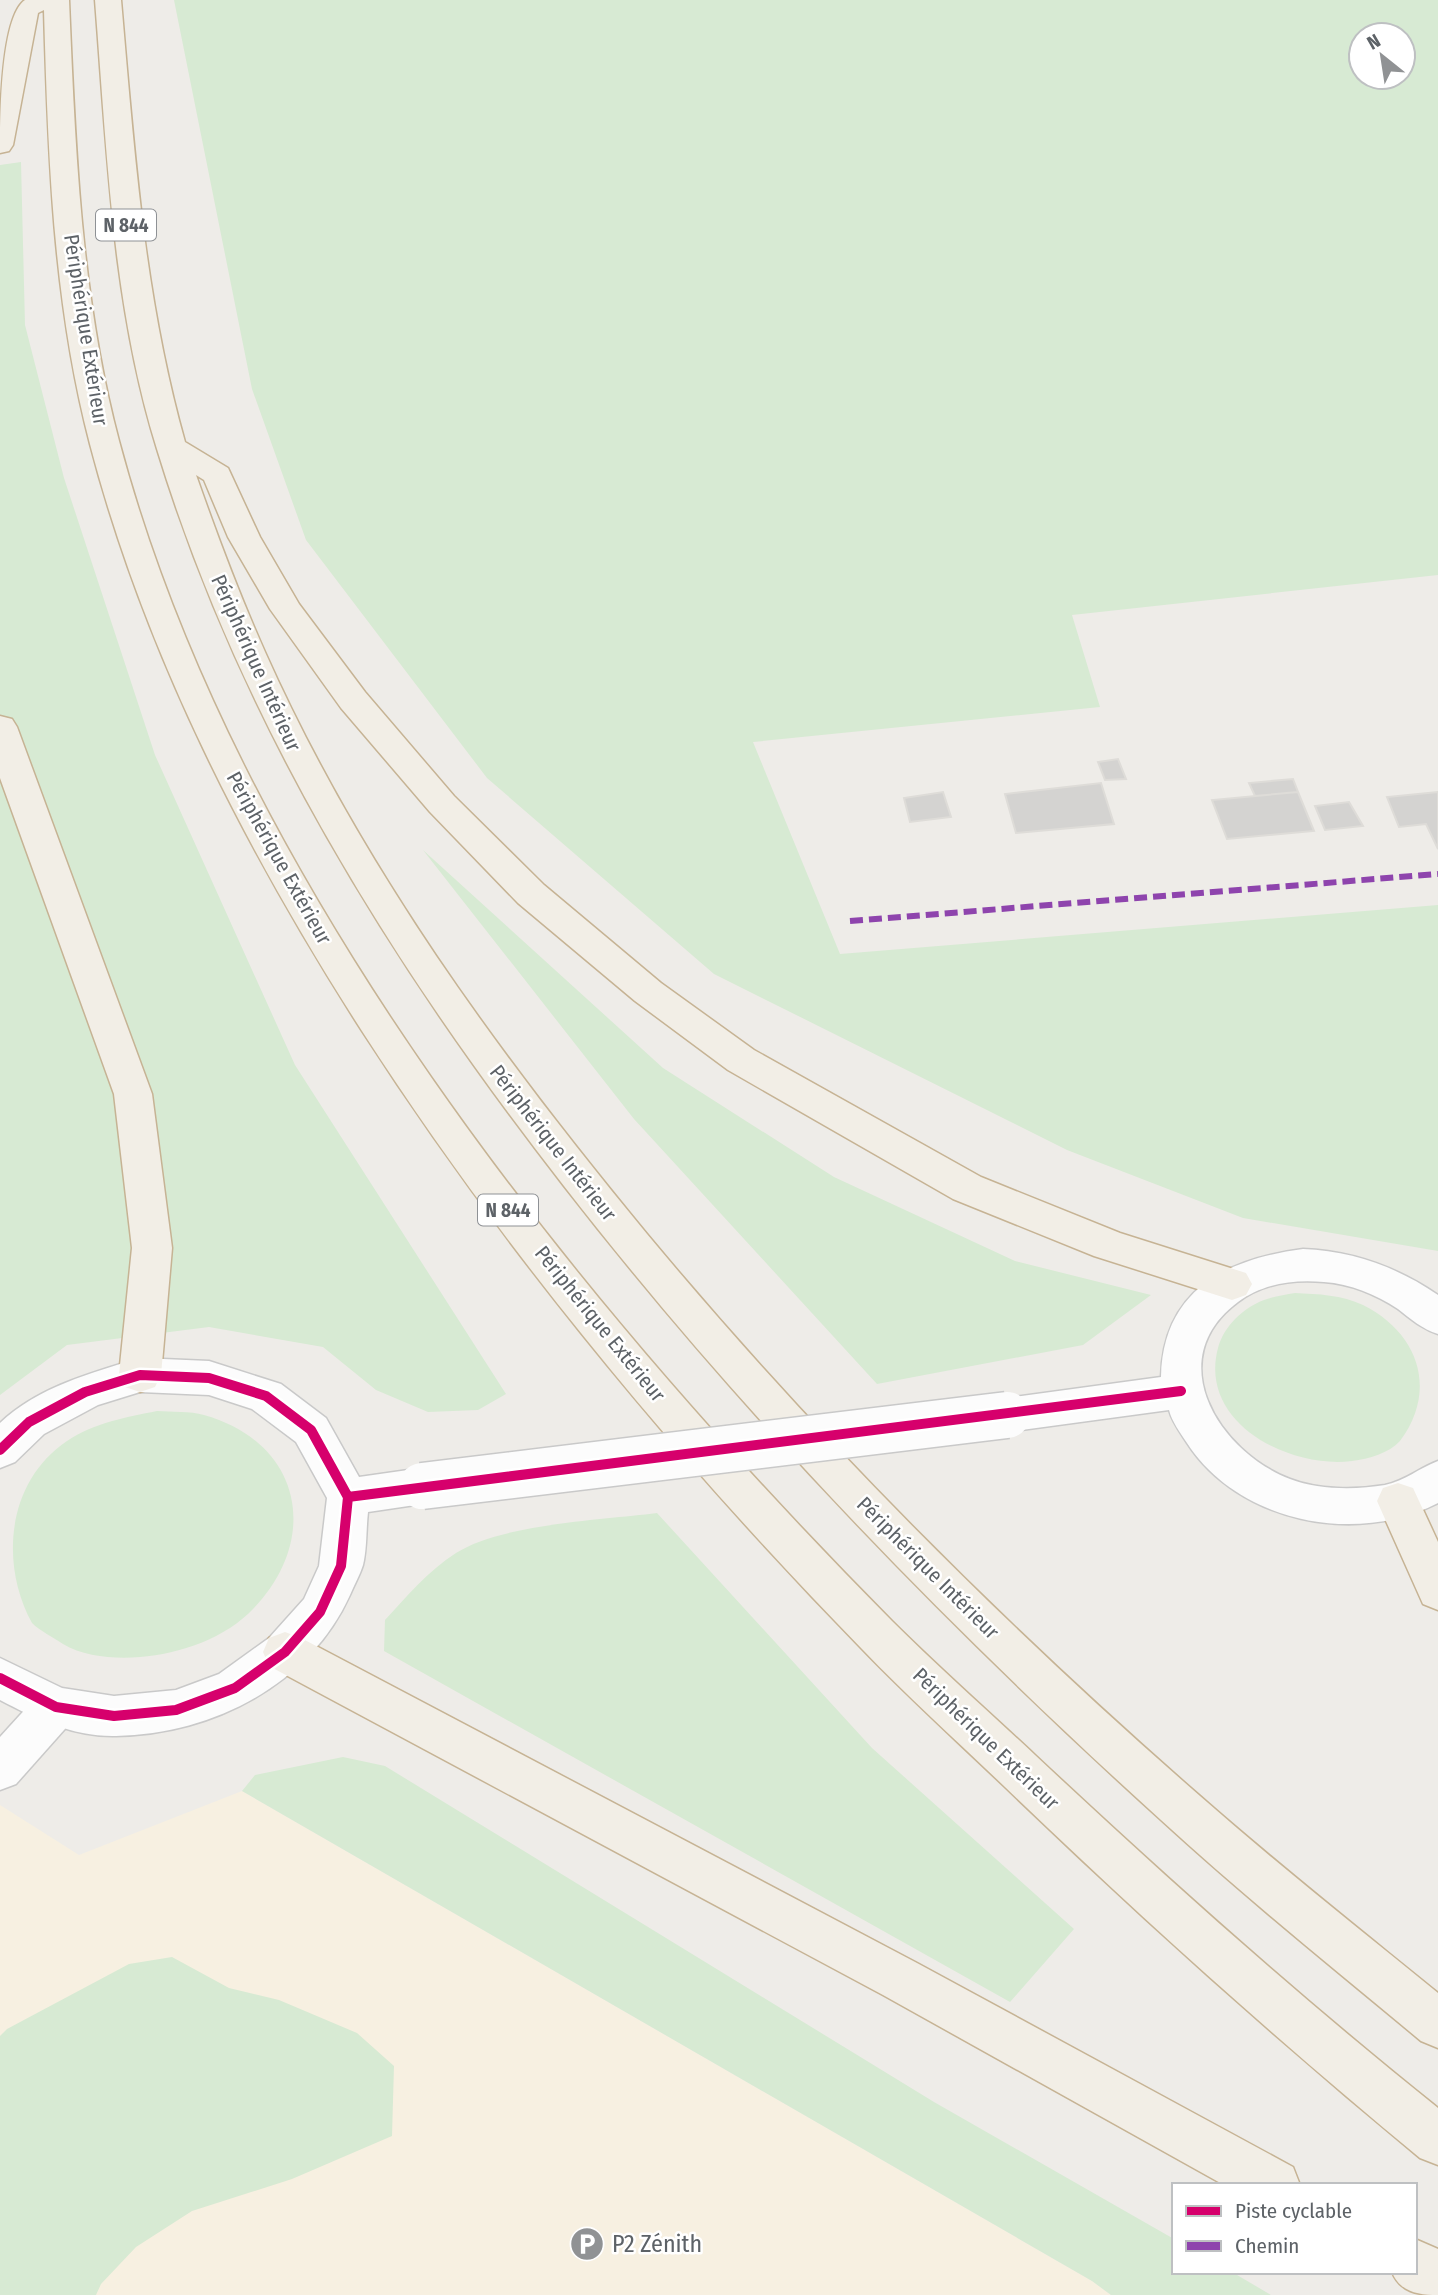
<svg xmlns="http://www.w3.org/2000/svg" width="1438" height="2295" viewBox="0 0 1438 2295" font-family="'Fira Sans Condensed',sans-serif">
<style>
.commercial{fill:#f7f0e1}
.green{fill:#d7ead3;fill-rule:evenodd}
.building{fill:#d4d3d1;stroke:#dedcd8;stroke-width:2}
.lines{fill:none;stroke-linecap:round;stroke-linejoin:round}
.minor-casing{stroke:#c9c9c9;stroke-width:3}
.tertiary-casing{stroke:#c9c9c9;stroke-width:3}
.trunk-casing{stroke:#c6b394;stroke-width:3}
.minor{fill:#fcfcfc;fill-rule:evenodd}
.tertiary{fill:#fcfcfc;fill-rule:evenodd}
.trunk{fill:#f2eee6;fill-rule:evenodd}
.tertiary-bridge-casing{stroke:#c9c9c9;stroke-width:49;stroke-linecap:butt}
.tertiary-bridge{stroke:#fcfcfc;stroke-width:46}
.quiet{stroke:#8e44ad;stroke-width:6;stroke-dasharray:13 6;stroke-linecap:butt}
.cycleway-casing{stroke:#fff;stroke-width:15}
.cycleway{stroke:#d6006c;stroke-width:10}
.labels{text-anchor:middle;stroke-width:5;stroke-linejoin:round;paint-order:stroke}
.shield{fill:#fff;stroke:#8e9195;stroke-width:2}
.shield-label{font-size:19px;font-weight:bold;fill:#5d6267}
.street-label{font-size:21px;fill:#5d6267;stroke:#fff}
.near-poi-label{font-size:24px;fill:#5d6267;stroke:#fff;text-anchor:start}
</style>
<rect width="100%" height="100%" fill="#eeece8"/>
<path class="commercial" d="M242,1791l850,490 19,14h-1111v-490l79,50z"/>
<path class="green" d="M174,0h1264v575l-366,40 28,92 -347,35 87,212 598,-49v346l-195,-33 -176,-68 -353,-176 -227,-196 -181,-238 -54,-151zM1361,35h42v42h-42z
M21,162l4,163 39,153 91,277 140,310 211,329 -28,16 -50,2 -52,-22 -53,-43 -114,-20 -142,18 -67,50v-1230z
M423,850l240,218 171,109 181,84 136,34 -68,50 -206,39 -243,-265z
M1295,1293c23,1 47,2 68,12 56,28 75,85 37,136 -11,12 -31,18 -48,20 -63,8 -154,-38 -134,-113 6,-22 25,-40 46,-48 10,-4 21,-5 31,-7z
M157,1411c15,1 33,0 47,4 96,27 118,121 50,193 -28,30 -74,46 -114,49 -24,2 -56,0 -77,-13 -10,-7 -23,-13 -31,-21 -32,-58 -26,-141 35,-182 27,-18 59,-24 90,-30z
M657,1513l215,235 202,181 -64,73 -626,-351 1,-31c22,-24 43,-49 71,-67 45,-29 146,-33 201,-40z
M343,1757l42,9 549,336 240,137v33h58l39,23h-160l-19,-14 -850,-490 13,-16z
M172,1957l57,31 50,12 78,33 37,33 -2,70 -100,43 -100,32 -56,36 -35,37 -5,11h-96v-259l7,-7 122,-65z"/>
<path class="building" d="M1118,759l8,20 -21,1 -7,-18z
M1293,779l5,13 -43,4 -6,-13z
M1101,783l13,41 -98,9 -11,-39z
M943,792l8,25 -41,5 -6,-24z
M1298,792l16,39 -87,8 -15,-39z
M1438,792v57l-12,-25 -27,3 -12,-30z
M1349,802l14,24 -38,4 -10,-24z"/>
<g class="lines">
<g class="minor-casing">
<path id="minor" d="M56,1687l16,6 7,14 -7,14 -56,63 -16,6v-53l40,-44z"/>
</g>
<g class="tertiary-casing">
<path id="tertiary" d="M1303,1249c50,2 94,18 135,46v39c-16,-5 -27,-15 -40,-25 -23,-15 -47,-25 -74,-27 -31,-3 -62,2 -86,20 -77,57 -20,149 52,177 28,11 66,11 95,6 20,-4 34,-17 53,-24v42c-82,43 -200,19 -251,-60 -7,-11 -15,-21 -18,-33l-162,22 -15,-5 -6,-12 6,-12 15,-5 154,-21c2,-87 65,-118 142,-128z
M140,1358l69,3 72,23 45,34 33,59 63,-9 15,5 6,13 -6,13 -15,5 -54,8c-2,17 -1,37 -5,53 -3,10 -9,20 -13,30 -41,90 -137,139 -234,141 -42,1 -80,-17 -116,-36v-42l62,30 52,8 62,-6 43,-16 50,-36 35,-39 15,-33 8,-68 -31,-56 -44,-33 -43,-14 -69,-3 -42,13 -54,29 -29,28 -15,6v-45c38,-36 91,-50 140,-65z"/>
</g>
<g class="trunk-casing">
<path id="trunk" d="M25,0h44c6,147 12,298 50,441 117,441 456,860 773,1180 46,46 95,89 143,134 130,122 263,241 403,353v57l-18,-7c-143,-118 -281,-242 -415,-371 -48,-46 -97,-90 -143,-138 -185,-190 -356,-395 -500,-618 -116,-181 -217,-377 -272,-587 -37,-141 -42,-289 -46,-434l-6,3 -25,132 -4,6 -9,2c0,-32 0,-136 25,-153z
M95,0h26c13,149 23,297 64,442l43,26 32,69 39,67 66,88 89,104 90,89 117,98 93,67 227,127 139,56 126,40 6,11 -6,11 -14,5 -138,-44 -141,-57 -225,-129 -93,-69 -117,-98 -88,-91 -89,-104 -71,-99 -42,-72 -24,-57 -8,-5c21,60 43,119 69,177 95,213 234,403 382,582 168,202 355,389 553,562 77,68 158,132 238,197v55l-17,-7c-88,-73 -176,-144 -260,-221 -215,-195 -419,-405 -597,-634 -174,-223 -324,-465 -407,-737 -45,-144 -50,-299 -62,-449z
M0,716l12,3 5,8 135,367 20,154 -11,127 -6,12 -15,5 -15,-5 -6,-12 13,-127 -18,-154 -114,-316z
M1398,1483l15,5 25,54v68l-15,-6 -46,-103 6,-13z
M285,1632l16,6 616,325 376,204 7,18h-76l-341,-190 -614,-329 -6,-14 6,-14z
M1415,2239l23,10v46c-20,0 -38,-3 -46,-23h23z"/>
</g>
<use href="#minor" class="minor"/>
<use href="#tertiary" class="tertiary"/>
<use href="#trunk" class="trunk"/>
<g class="tertiary-bridge-casing">
<path id="tertiary-bridge" d="M422,1486l585,-71"/>
</g>
<use href="#tertiary-bridge" class="tertiary-bridge"/>
<path class="quiet" d="M850,921l588,-47"/>
<g class="cycleway-casing">
<path id="cycleway" d="M0,1450l29,-28 56,-30 55,-17 69,3 57,18 45,34 37,67 -7,69 -21,46 -35,40 -50,36 -59,22 -62,6 -58,-9 -56,-29
M348,1497l833,-106"/>
</g>
<use href="#cycleway" class="cycleway"/>
</g>
<defs>
<g id="parking-disc" transform="scale(1.75)"><circle r="9.5" fill="#909294" stroke="#fff"/><path d="M-3.5-5.5H1a3.5 3.5 0 0 1 0 7H-1V5.5H-3.5ZM-1-3.4V-.6H.8a1.4 1.4 0 0 0 0-2.8Z" fill="#fff"/></g>
</defs>
<g fill-rule="evenodd">
<use href="#parking-disc" x="587" y="2244"/>
</g>
<g class="labels">
<g class="shield">
<rect x="96" y="209.5" width="60" height="31" rx="5"/>
<rect x="478" y="1194.5" width="60" height="31" rx="5"/>
</g>
<g class="shield-label">
<text x="126" y="232">N 844</text>
<text x="508" y="1217">N 844</text>
</g>
<g class="street-label">
<text transform="translate(86 330) rotate(81)" y="7">Périphérique Extérieur</text>
<text transform="translate(256 663) rotate(66)" y="7">Périphérique Intérieur</text>
<text transform="translate(279 858) rotate(61)" y="7">Périphérique Extérieur</text>
<text transform="translate(553 1143) rotate(52)" y="7">Périphérique Intérieur</text>
<text transform="translate(600 1324) rotate(51)" y="7">Périphérique Extérieur</text>
<text transform="translate(928 1568) rotate(45)" y="7">Périphérique Intérieur</text>
<text transform="translate(986 1739) rotate(44)" y="7">Périphérique Extérieur</text>
</g>
<g class="near-poi-label">
<text x="612" y="2252">P2 Zénith</text>
</g>
</g>
<rect x="1172" y="2183" width="245" height="91" fill="#ffffff" stroke="#bec0c2" stroke-width="2"/>
<rect x="1186" y="2206" width="35" height="10" fill="#d6006c" stroke="#bec0c2" stroke-width="2"/>
<text x="1235" y="2218" font-size="21" fill="#5d6267">Piste cyclable</text>
<rect x="1186" y="2241" width="35" height="10" fill="#8e44ad" stroke="#bec0c2" stroke-width="2"/>
<text x="1235" y="2253" font-size="21" fill="#5d6267">Chemin</text>
<g transform="translate(1382 56) rotate(330)"><circle r="33" fill="#ffffff" stroke="#bec0c2" stroke-width="2"/>
<path d="M0-5L12 26L0 18L-12 26Z" fill="#909294"/>
<text y="-10" font-size="19" font-weight="bold" text-anchor="middle" fill="#5d6267">N</text>
</g>
</svg>
